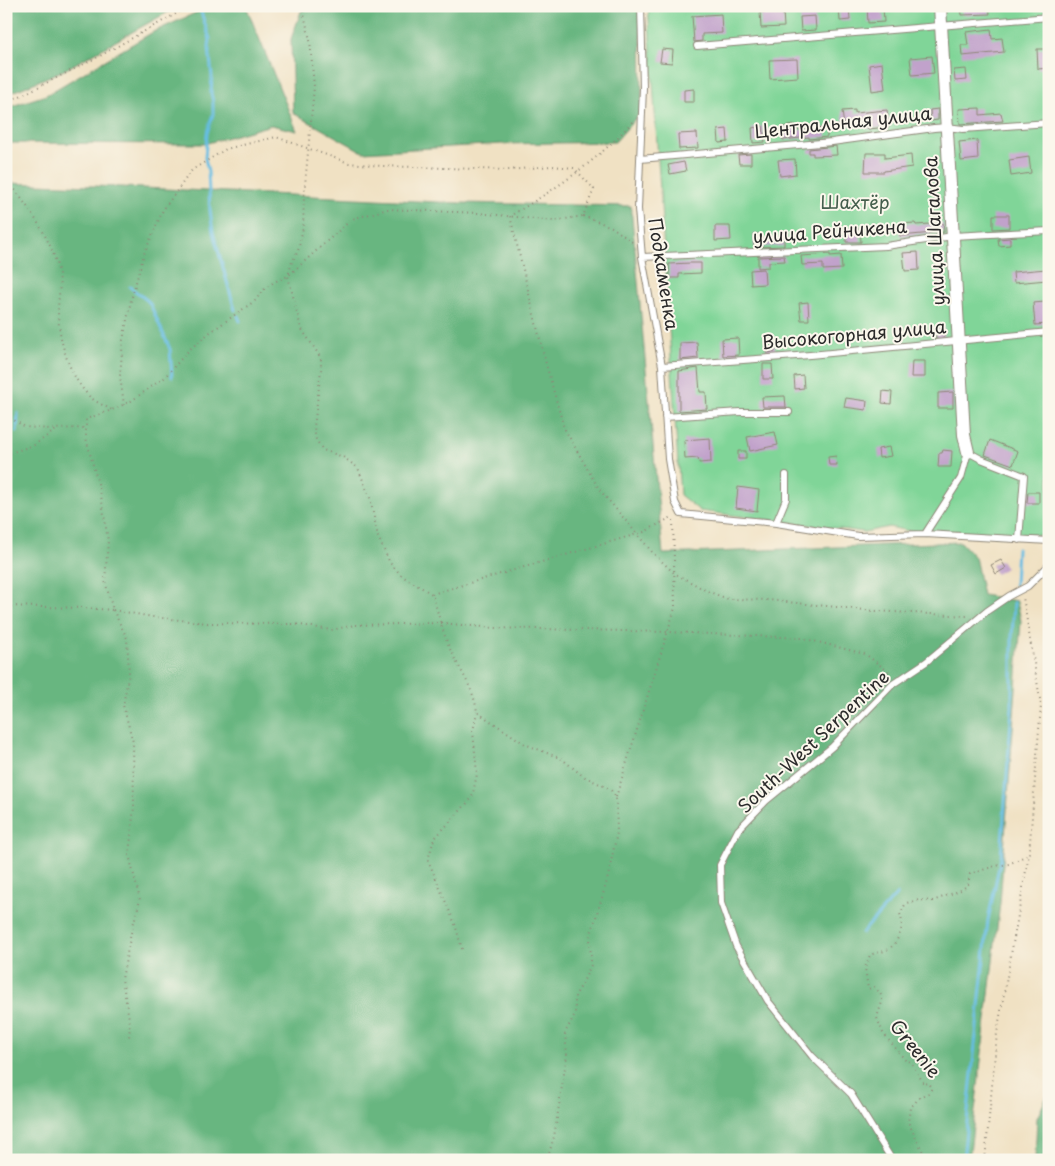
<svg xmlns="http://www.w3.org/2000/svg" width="1055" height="1166" viewBox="0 0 1055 1166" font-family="'Playpen Sans',sans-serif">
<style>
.green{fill:#80d598;stroke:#568062}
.forest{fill:#68b680;stroke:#4a7056}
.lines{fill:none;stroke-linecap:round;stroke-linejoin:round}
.stream{stroke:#66bde3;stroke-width:3}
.building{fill:#c1a2cb}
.service-casing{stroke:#8e8677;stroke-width:8}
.minor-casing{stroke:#8e8677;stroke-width:14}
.path{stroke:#8e8677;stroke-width:2;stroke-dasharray:1 4;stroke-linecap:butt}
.service{stroke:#fff;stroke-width:6}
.minor{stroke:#fff;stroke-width:12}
.labels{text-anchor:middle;stroke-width:4;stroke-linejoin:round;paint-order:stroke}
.street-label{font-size:18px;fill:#2b2b2b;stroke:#fbf7ec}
.park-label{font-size:18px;fill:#445e4c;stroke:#fbf7ec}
</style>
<rect width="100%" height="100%" fill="#fbf7ec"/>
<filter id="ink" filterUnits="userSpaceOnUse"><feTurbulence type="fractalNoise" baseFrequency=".02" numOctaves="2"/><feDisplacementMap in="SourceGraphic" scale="10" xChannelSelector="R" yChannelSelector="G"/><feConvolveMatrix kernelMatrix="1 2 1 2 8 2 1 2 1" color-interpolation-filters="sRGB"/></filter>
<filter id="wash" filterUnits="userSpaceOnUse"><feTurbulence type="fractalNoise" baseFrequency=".0096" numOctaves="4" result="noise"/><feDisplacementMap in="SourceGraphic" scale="20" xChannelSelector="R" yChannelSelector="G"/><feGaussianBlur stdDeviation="1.12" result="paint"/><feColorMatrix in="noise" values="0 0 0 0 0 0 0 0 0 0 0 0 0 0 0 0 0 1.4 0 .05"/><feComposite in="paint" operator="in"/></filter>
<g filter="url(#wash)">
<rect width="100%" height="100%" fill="#f0e1c3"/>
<path class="green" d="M648,6h401v529h-59l-34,-4 -37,2 -30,-6 -25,5 -164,-21 -20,-16z"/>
<path class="forest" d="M6,6h173l-115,64 -58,25z
M211,6h35l51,125 -26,-6 -67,19 -198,-1v-35l40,-13 107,-63z
M303,6h338l1,105 -27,31 -113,2 -139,8 -70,-39 -2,-74z
M6,183l116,4 337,16 172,3 32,348 298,-12 14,15 8,38 34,6 4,20 -21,282 -31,257h-963z
M1049,1092v68h-14l2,-42z"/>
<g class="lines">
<path class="stream" d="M199,6l11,33 -1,8 3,30 -1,16 2,9v12l-6,19 -2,25 3,14 2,38 3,22 22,78
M130,287l18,14 3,5 19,43 2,28
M238,316l2,5
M17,431l1,-18
M1015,584l2,-35
M862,933l35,-39
M963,1160l25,-240 13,-63 11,-150v-70l2,-35"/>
</g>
<g id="blocks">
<path class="building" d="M867,6h16l1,16 -16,1z
M961,6h28l1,8 -28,1z
M849,7l1,13 -10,1 -1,-13z
M783,11l1,16 -23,1 -1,-16z
M721,14l1,19 -20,1v7l-8,1 -2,-26z
M815,16l1,14 -15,1 -1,-14z
M991,29l1,10 10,-1 2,14 -42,4 -1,-11h7l-2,-13z
M662,49l11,1 -1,13 -12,-1z
M1037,49h12v19l-11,1z
M932,56l2,17 -22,2 -2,-17z
M797,59l1,18 -28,2 -1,-19z
M882,63l3,26 -13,2 -3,-26z
M966,69l1,11 -12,1 -1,-11z
M694,89v13h-10v-12z
M980,108v7l21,-2 2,8 -43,3 -1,-15z
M938,109v11l-7,1 -1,-11z
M855,110v3l32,-3 2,17 -21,2 -1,-5 -23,2 -2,-15z
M796,125v5l31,-2v9l-18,2v-2l-26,3 -2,-13z
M763,126l2,16 -12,1 -1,-15z
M727,129l1,13 -9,1 -1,-13z
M697,133l1,15 -19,1 -1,-15z
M977,140l1,19 -17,2 -2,-19z
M836,146l1,9 -24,1v-3h-4v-4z
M866,153h19v5l26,-3 1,12 -28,4v1h-19z
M751,154v10h-12l-1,-9z
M1029,157l2,16 -20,3 -2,-16z
M795,159l1,15 -16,2 -2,-16z
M684,162l2,9 -16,3 -2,-9z
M993,215h16v13l-16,1z
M915,223l1,2 27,-2 1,9 -44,4 -1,-12z
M715,226h15l1,14 -16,1z
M860,228l1,14h-15v-13z
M754,234h8l1,6 21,-1v7l-27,1 -3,-1z
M1010,238v7l-11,1 -1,-7z
M918,252l1,18 -14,1 -2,-18z
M830,254v2l11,-1 1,14 -19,1v-6l-21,1 -1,-9z
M784,256l1,5 -16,1v5l-11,1v-11z
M691,263h10v10l-22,1v4h-10v-14z
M764,269l1,15 -14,1 -1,-15z
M1046,269l1,11 -33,3 -1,-11z
M808,302l1,18h-8l-2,-17z
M1045,302l2,22 -12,1 -2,-22z
M944,327v10l-8,1 -1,-10z
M738,338l1,17 -16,1 -1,-17z
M697,342l1,16 -18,2v-17z
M775,344v8l-8,1 -1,-8z
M912,361h13v16h-14z
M763,364h9l1,15h-10z
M698,368l2,24h6l1,17 -28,2v-40z
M803,375l1,13 -9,1 -1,-13z
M883,391l9,1 -1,12 -9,-1z
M953,392v16h-15v-15z
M785,396l1,11h-23l-1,-10z
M846,398l21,3 -1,9 -22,-3z
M775,432l3,13 -28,6 -3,-14z
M710,438l1,24 -12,1 -1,-5 -13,1 -1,-19z
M990,440l28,11 -5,14 -28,-10z
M889,447l2,9 -12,2 -1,-9z
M943,450l9,1 -1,16h-13l1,-14h3z
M738,451h8v8h-8z
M836,456l1,9h-8l-1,-8z
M738,487l21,3 -2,21 -21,-3z
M1028,492h11v11h-12z
M1001,560l5,8 -10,6 -5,-9z"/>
</g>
</g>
<g filter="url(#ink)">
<use href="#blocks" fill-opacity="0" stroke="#8e8677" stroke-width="1"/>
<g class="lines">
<g class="service-casing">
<path id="service" d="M641,6l2,82 -5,121 4,48 20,109 6,93 7,43 6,12 95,9 82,13 67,-2 124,7
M697,46l352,-29
M640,159l192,-17 102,-14 13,-1 16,2 86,-6
M642,257l244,-11 67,-10 96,-5
M662,366l148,-11 239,-23
M665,417l75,-5h49
M776,523l10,-24v-24
M925,534l36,-56 7,-26 13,7 43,17 -5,64
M892,1160l-41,-66 -39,-38 -44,-55 -32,-55 -15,-43 -1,-38 18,-35 28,-29 66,-54 61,-63 33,-22 61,-51 22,-15 19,-10 21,-21"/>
</g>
<g class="minor-casing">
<path id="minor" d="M940,6l24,429 4,17"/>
</g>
<path class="path" d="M302,6l8,34 4,47 -10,109 -1,32 -5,23 -6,11 -4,14 13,52 20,30v12l-7,57 2,13 7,10 20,7 15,11 12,30 8,39 12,26 12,13 30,18c6,18 10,36 17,53 10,22 25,41 28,65l48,32 37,15 21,17 27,13 6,8 1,36 -10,48 -17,56 1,28 -10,21 -6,10v18l-10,19 2,22 -13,82 -7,23
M6,101l12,-4 78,-39 94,-52
M632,122c-34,39 -78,68 -122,94l36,148 18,64 35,61 54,64 21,20 33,18 21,8 40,1 107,11 93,5
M6,178c22,29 46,60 53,96 2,12 -1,26 -1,38 1,30 11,63 31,84 6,6 16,10 23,14
M583,216l29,11 20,15
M6,415l19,12 25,2 35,-1
M6,456l4,-3 24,-8 22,-15
M432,594l212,-62 28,-15
M6,606l78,2 29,2 -8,-29 3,-40 -7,-46 -15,-57v-19l26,-9 19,-9 33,-23 25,-28 20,-17 47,-33 6,-9 12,-9 14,-6 64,-57 36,-10 90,4 76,8 29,-5 11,-27 -20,-21 -22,-2 -43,4 -127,-4 -33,-3 -73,-26 -50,12 -34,21 -29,40 -19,44 -13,46 -8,40 -3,36 4,29
M113,610l40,7 54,6 87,1 37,6 24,-5 86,-2 53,5 174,4 134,6 63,16 24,18 1,3
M113,610l14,28 2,35 -6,32 10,37 1,65 -5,48 11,45 -9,33 -9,46 8,45 -1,15
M616,797l59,-189 -2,-91
M462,949l-7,-25 -27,-64 6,-21 38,-41 5,-24 -4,-43 4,-19
M927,1160l-19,-38 2,-14 11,-12 8,-3 3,-5 -3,-5 -5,1 -13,-22 -5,-1 -23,-28 -6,-15c3,-14 11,-19 -3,-31l-6,2 -3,-21 5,-13c6,-3 16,-3 20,-7 9,-7 15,-24 10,-34l6,-11 13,-3 14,1 28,-11 7,-5 2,-11 25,-8 14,-2 20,-10
M985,1160l12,-127 32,-179 12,-149 -18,-108"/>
<use href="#service" class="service"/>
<use href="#minor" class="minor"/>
</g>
</g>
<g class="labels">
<g class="street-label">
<text transform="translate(843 123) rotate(-6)" y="6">Центральная улица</text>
<text transform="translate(935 231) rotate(-93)" y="6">улица Шагалова</text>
<text transform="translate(830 232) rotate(-4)" y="6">улица Рейникена</text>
<text transform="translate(663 274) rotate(81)" y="6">Подкаменка</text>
<text transform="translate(854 335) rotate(-5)" y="6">Высокогорная улица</text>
<text transform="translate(814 742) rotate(-43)" y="6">South-West Serpentine</text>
<text transform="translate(915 1049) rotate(51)" y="6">Greenie</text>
</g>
<g class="park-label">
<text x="855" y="209">Шахтёр</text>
</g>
</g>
<rect width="1055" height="1166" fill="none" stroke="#fbf7ec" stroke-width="25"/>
</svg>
